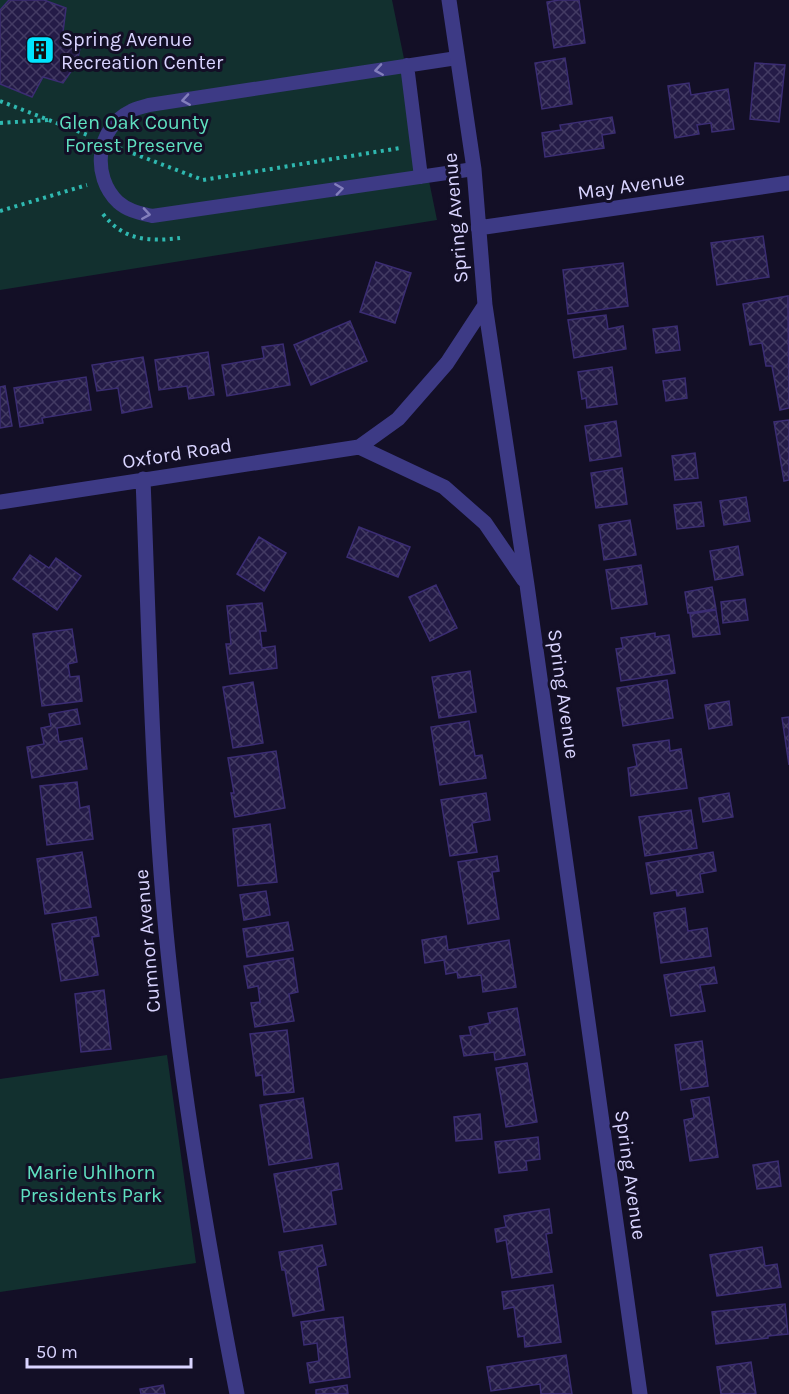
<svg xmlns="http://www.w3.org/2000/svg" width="789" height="1394" viewBox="0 0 789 1394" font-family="Karla,sans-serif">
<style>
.park{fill:#12302f}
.building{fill:url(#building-cross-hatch);stroke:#3b2d73;stroke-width:1.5}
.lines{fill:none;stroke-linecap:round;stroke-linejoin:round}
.path{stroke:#2fb8b0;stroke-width:4;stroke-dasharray:3 4.5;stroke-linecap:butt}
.lane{stroke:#3d3a85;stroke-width:14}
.street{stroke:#3d3a85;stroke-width:15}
.oneway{stroke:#837fbc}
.labels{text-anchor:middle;stroke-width:6;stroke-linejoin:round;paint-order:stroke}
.poi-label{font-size:20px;fill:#d9d4ff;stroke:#130f26;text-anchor:start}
.park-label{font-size:20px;fill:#5fe0c0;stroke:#130f26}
.street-label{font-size:20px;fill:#d9d4ff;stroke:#130f26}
</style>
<defs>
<pattern id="building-cross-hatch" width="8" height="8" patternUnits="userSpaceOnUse" patternTransform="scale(1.5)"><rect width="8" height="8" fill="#241b47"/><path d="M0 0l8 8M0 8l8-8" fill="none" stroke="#433b63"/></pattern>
</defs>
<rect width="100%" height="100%" fill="#130f26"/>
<path class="park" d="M0,0h392l45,220 -437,70z
M167,1055l29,208 -196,29v-213z"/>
<path class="building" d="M9,0h35l22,8 -3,24 19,6 -5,25 -14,20 -20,-6 -11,20 -32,-13v-74z
M559,0h20l6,43 -31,5 -7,-46z
M565,58l7,46 -30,5 -7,-46z
M755,63l30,2 -6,57 -29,-3z
M689,83l2,12 37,-6 6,40 -22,3 -1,-9 -14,2 2,9 -24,4 -7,-52z
M612,117l3,16 -13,2 2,13 -59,9 -3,-24 19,-3 -1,-5z
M763,236l6,41 -52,8 -6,-42z
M376,262l35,11 -16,50 -35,-11z
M623,263l5,43 -60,8 -5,-44z
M788,296l1,112 -9,2 -8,-44h-6l-4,-23 -12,2 -7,-41z
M606,315l2,14 15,-3 3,23 -52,9 -6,-38z
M350,321l17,40 -56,24 -17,-40z
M677,326l3,24 -24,3 -3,-24z
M283,344l7,41 -63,11 -5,-31 42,-7 -2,-11z
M208,352l6,43 -25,4 -2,-13 -28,4 -4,-30z
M143,357l9,50 -30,6 -4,-25 -21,3 -5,-26z
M612,367l5,37 -30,4 -1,-10 -4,1 -4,-27z
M86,377l5,33 -49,8 1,5 -23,4 -6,-39z
M685,378l2,20 -21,3 -3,-20z
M5,386l7,40 -12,2v-41z
M789,420v60l-5,1 -10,-59z
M616,421l5,35 -31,5 -5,-35z
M695,453l3,25 -23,2 -3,-24z
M622,468l5,36 -31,4 -5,-35z
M746,497l4,24 -26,4 -4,-24z
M701,502l3,24 -27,3 -3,-24z
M630,520l6,35 -32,5 -5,-35z
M359,527l51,20 -12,30 -51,-20z
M259,537l27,16 -22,38 -27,-17z
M738,546l5,29 -28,5 -5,-29z
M30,555l19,13 7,-10 25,18 -24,34 -44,-31z
M641,565l6,39 -35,5 -6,-39z
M436,585l21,43 -27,13 -21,-44z
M712,587l4,22 -28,4 -3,-21z
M745,599l3,21 -25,3 -2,-21z
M262,603l4,28h-6l2,17 13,-2 2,22 -47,6 -4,-30h5l-4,-38z
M716,610l4,24 -27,3 -3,-23z
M72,629l5,33 -9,2 2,13 9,-1 3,25 -40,5 -9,-72z
M655,633v4l14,-2 6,38 -54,8 -5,-32 7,-1 -2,-10z
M470,671l6,41 -37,6 -7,-41z
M667,680l6,38 -50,8 -6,-38z
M253,682l10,61 -30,5 -10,-61z
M729,701l3,24 -23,4 -4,-24z
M77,709l3,15 -23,4 2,14 23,-4 5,31 -55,9 -5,-31 17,-3 -3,-16 10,-2 -2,-12z
M789,717v48l-7,-47z
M469,721l6,35 7,-1 4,23 -46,7 -9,-58z
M669,740l1,11 11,-2 6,39 -56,8 -3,-28 9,-2 -4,-21z
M276,751l9,57 -50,9 -4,-24h3l-6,-35z
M77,782l3,26 9,-2 4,33 -46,6 -7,-59z
M486,793l4,27 -18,3 5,29 -27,4 -9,-56z
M729,793l4,24 -30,5 -4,-24z
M691,810l6,38 -52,8 -6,-39z
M270,824l7,58 -39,4 -5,-57z
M82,852l9,55 -46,7 -8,-55z
M713,852l3,19 -16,3 3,18 -26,4 -1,-6 -25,4 -5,-31z
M497,856l2,15 -7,1 7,47 -31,5 -10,-62z
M266,891l4,24 -26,5 -4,-25z
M685,908l3,23 19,-3 4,28 -50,7 -7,-50z
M96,917l3,19 -7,1 6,38 -37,6 -9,-57z
M288,922l5,28 -46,7 -4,-28z
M446,936l2,14 61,-10 7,47 -33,5 -2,-17 -23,3 -1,-6 -11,2 -2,-14 -19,3 -3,-23z
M293,958l5,34 -9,2 5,27 -39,6 -4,-24 9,-1 -2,-16 -10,2 -4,-22z
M714,967l3,16 -17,2 5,26 -34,5 -7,-41z
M104,990l7,59 -30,3 -6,-58z
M517,1008l8,47 -30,5 -1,-8 -30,4 -4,-20 11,-1 -2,-8 21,-4 -2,-10z
M287,1030l7,62 -30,3 -2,-20 -6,1 -6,-42z
M702,1041l6,45 -27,4 -6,-45z
M527,1063l10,59 -31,5 -10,-59z
M709,1097l9,60 -28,4 -6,-41 10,-2 -3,-18z
M303,1098l9,60 -43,7 -9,-60z
M480,1114l2,25 -26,2 -2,-24z
M538,1137l2,22 -14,2 1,9 -28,3 -4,-31z
M778,1161l3,25 -24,3 -4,-24z
M338,1163l4,26 -11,2 5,33 -52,8 -10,-58z
M549,1209l3,24 -6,1 6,38 -40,6 -6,-38 -9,2 -2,-13 11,-2 -2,-11z
M322,1245l4,20 -9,2 7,43 -31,6 -8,-46h-3l-3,-18z
M762,1247l3,19 12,-2 4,23 -64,9 -7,-41z
M553,1285l8,57 -36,5 -1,-11 -6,1 -4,-30 -10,2 -2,-17z
M785,1304l3,30 -20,2v2l-52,6 -4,-32z
M343,1317l7,60 -40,6 -3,-20 12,-2 -2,-18 -13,2 -3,-23z
M566,1355l6,39h-31l-1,-10 -49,7 -4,-24z
M751,1362l5,32h-35l-4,-27z
M163,1385l2,9h-24l-1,-5z
M347,1385l1,9h-32v-4z"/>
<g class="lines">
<path class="path" d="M0,101l90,35
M0,123l48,-3
M119,148l84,32 197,-32
M0,211l87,-26
M103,214c20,26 45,28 77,24"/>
<path class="lane" d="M457,58l-308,47c-6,2 -13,3 -18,6 -35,17 -40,65 -13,91 10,9 22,11 34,14l322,-47
M407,65l14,112"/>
<path class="street" d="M449,0l25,169 11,136 42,280 113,809
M478,228l311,-45
M359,447l85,40 41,36 39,57
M143,479c6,151 9,303 23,453 15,156 41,309 71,462
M0,502l359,-55 39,-28 49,-56 38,-58"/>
</g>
<defs><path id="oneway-chevron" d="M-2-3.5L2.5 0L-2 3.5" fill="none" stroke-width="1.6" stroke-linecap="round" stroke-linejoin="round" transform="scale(1.5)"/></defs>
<g class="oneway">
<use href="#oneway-chevron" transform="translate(379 70) rotate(171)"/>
<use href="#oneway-chevron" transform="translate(186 100) rotate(171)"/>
<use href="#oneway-chevron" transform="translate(339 189) rotate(-8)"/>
<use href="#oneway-chevron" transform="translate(146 214) rotate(9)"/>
</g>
<defs>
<g id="building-square" transform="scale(1.5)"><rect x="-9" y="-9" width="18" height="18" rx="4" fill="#00e5ff" stroke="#130f26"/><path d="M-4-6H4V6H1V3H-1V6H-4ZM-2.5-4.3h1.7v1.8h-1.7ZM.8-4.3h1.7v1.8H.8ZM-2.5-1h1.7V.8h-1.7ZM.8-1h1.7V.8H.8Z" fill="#111"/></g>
</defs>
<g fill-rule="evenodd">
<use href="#building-square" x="40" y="50"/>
</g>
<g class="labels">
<g class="poi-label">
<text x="61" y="46">Spring Avenue<tspan x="61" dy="23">Recreation Center</tspan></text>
</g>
<g class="park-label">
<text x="134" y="129">Glen Oak County<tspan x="134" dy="23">Forest Preserve</tspan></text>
<text x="91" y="1179">Marie Uhlhorn<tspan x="91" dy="23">Presidents Park</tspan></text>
</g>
<g class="street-label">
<text transform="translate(631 185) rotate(-8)" y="7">May Avenue</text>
<text transform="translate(455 218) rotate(-95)" y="7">Spring Avenue</text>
<text transform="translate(177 453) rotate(-9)" y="7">Oxford Road</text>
<text transform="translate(564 694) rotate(82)" y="7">Spring Avenue</text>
<text transform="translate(147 941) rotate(-95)" y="7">Cumnor Avenue</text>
<text transform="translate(631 1175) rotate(82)" y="7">Spring Avenue</text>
</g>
</g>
<path d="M27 1358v9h164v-9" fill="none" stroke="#d9d4ff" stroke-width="3"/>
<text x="36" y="1358" font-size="18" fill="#d9d4ff" stroke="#130f26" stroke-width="4.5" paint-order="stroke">50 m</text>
</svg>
